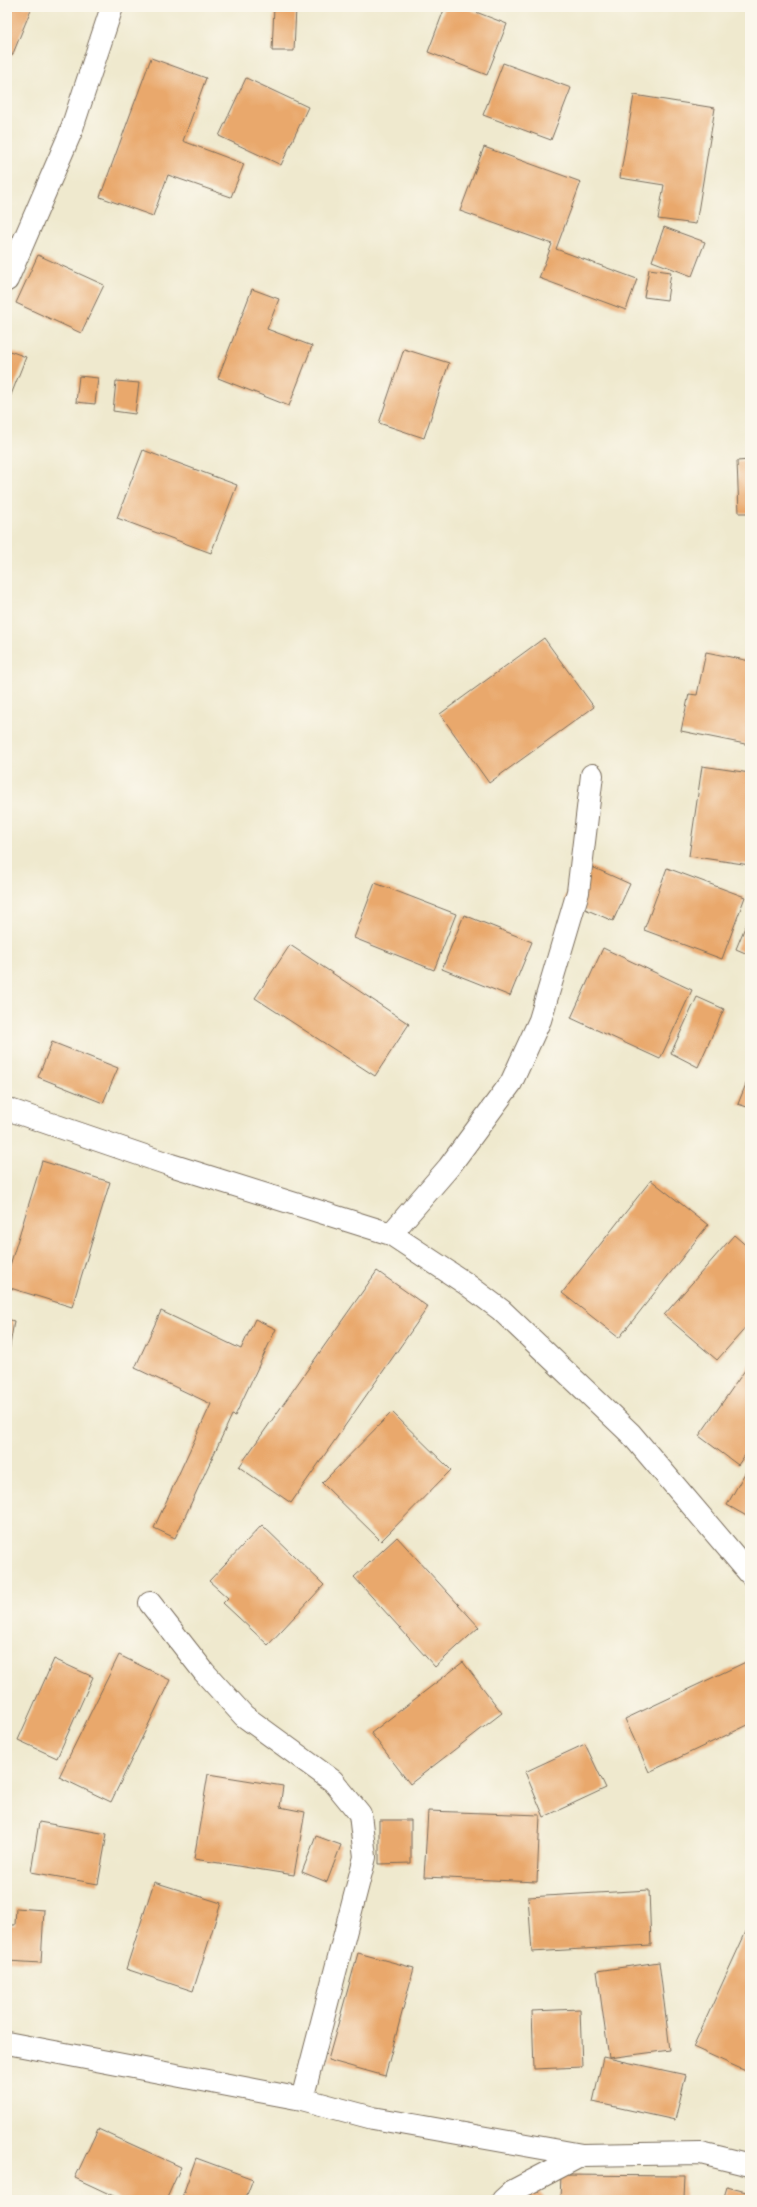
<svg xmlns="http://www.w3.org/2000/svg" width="757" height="2207" viewBox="0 0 757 2207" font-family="'Balsamiq Sans',sans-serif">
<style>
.building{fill:#e9a86c}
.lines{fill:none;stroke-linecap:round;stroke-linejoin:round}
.street-casing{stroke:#7a6d5c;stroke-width:24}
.street{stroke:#fff;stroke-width:22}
</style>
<rect width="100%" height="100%" fill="#fbf7ec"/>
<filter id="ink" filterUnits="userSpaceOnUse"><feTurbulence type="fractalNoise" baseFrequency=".025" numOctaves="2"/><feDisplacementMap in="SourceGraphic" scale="8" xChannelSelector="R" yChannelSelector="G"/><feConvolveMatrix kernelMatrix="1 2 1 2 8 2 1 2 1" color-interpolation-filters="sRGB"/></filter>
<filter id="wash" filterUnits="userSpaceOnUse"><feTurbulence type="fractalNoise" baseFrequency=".012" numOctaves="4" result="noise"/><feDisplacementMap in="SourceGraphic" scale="16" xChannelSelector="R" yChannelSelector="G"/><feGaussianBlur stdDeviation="0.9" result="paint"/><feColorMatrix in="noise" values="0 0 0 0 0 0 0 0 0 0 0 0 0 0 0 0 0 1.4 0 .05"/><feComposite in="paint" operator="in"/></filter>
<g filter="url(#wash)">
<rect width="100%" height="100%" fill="#efe9ce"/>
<g id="blocks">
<path class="building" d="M7,7h25l-20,49 -5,-2z
M274,7h22l-2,44h-22z
M445,7h18l44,17 -20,51 -59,-23z
M151,58l55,20 -23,63 61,23 -13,33 -63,-22 -15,41 -53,-19z
M503,63l68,25 -20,52 -68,-25z
M246,78l62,29 -27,58 -62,-29z
M634,95l81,13 -19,116 -38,-5 6,-34 -44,-7z
M484,147l97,35 -25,67 81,30 -11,31 -87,-32 13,-34 -92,-33z
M664,227l41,15 -13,34 -40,-15z
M38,255l66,30 -23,48 -65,-30z
M649,269l22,3 -4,28 -23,-3z
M252,289l27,10 -12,30 45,17 -23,60 -71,-28z
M404,349l45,14 -25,75 -45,-15z
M7,350l19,7 -19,48z
M79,376l19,2 -3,26 -19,-2z
M116,381l23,2 -4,31 -22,-3z
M143,450l94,35 -26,68 -94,-35z
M750,460v53h-11l-2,-52z
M544,638l50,69 -105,76 -49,-69z
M706,652l44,9v84l-69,-14 8,-37 8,1z
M702,766l48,7v92l-61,-9z
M581,862l49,22 -17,37 -49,-21z
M667,868l78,29 -23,62 -78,-29z
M375,883l81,31 -22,56 -80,-32z
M464,915l68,27 -22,54 -68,-27z
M750,915v40l-14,-6z
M290,945l119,79 -34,52 -120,-78z
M603,948l89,42 -32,69 -89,-41z
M697,997l27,12 -26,58 -27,-14z
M52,1042l66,26 -15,35 -65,-26z
M750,1074v34l-12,-4z
M42,1161l68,21 -38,125 -65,-20v-12z
M651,1180l57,45 -89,113 -57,-45z
M734,1235l16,14v74l-33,37 -53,-45z
M377,1271l51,36 -137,196 -52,-36z
M161,1311l80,38 14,-30 21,10 -41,87 -3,-1 -57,123 -21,-10 57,-124 -76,-36z
M7,1319l7,2 -6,37h-1z
M750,1363v85l-12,17 -39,-29z
M392,1412l59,58 -70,71 -59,-58z
M750,1464v54l-23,-13z
M262,1525l62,60 -56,60 -45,-42 5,-5 -19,-17z
M397,1537l82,90 -44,40 -81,-90z
M119,1655l51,25 -59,122 -52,-25z
M54,1659l39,18 -36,81 -39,-18z
M750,1660v64l-101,48 -24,-53z
M463,1662l39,51 -92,71 -39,-51z
M585,1744l21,44 -62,29 -19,-45z
M208,1774l75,12 -3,21 25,5 -11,63 -100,-16z
M428,1811l112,4 -3,67 -113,-5z
M379,1820h32v43l-32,1z
M39,1822l68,12 -9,50 -67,-12z
M316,1836l25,9 -14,37 -25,-10z
M154,1882l67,21 -28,88 -67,-22z
M649,1890l2,55 -119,7 -4,-55z
M16,1908l28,2 -3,53 -34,-2v-36h8z
M750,1923v150l-57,-26z
M358,1953l56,15 -29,108 -57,-16z
M659,1962l11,88 -61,8 -12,-87z
M580,2009l2,58 -48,2 -2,-58z
M603,2057l83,18 -11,45 -82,-18z
M98,2129l83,38 -15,33h-44l-47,-22z
M196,2158l57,21 -8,21h-64z
M524,2174l22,26h-29z
M561,2175l124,1 -1,24h-124z
M727,2187l23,6v7h-27z"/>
</g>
</g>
<g filter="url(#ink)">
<use href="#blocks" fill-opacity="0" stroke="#7a6d5c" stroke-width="1"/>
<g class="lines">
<g class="street-casing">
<path id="street" d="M7,280l63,-146 42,-127
M7,1109l164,56 220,69 74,49 36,27 130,124 119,140
M391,1234l58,-67 62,-84 29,-63 38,-128 14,-117
M150,1603l54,69 40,44 89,65 27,33 5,43 -63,242
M7,2043l295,56 71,19 209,37
M503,2200l10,-9 69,-36 119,-2 49,12"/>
</g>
<use href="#street" class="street"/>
</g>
</g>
<rect width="757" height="2207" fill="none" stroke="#fbf7ec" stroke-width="24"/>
</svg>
